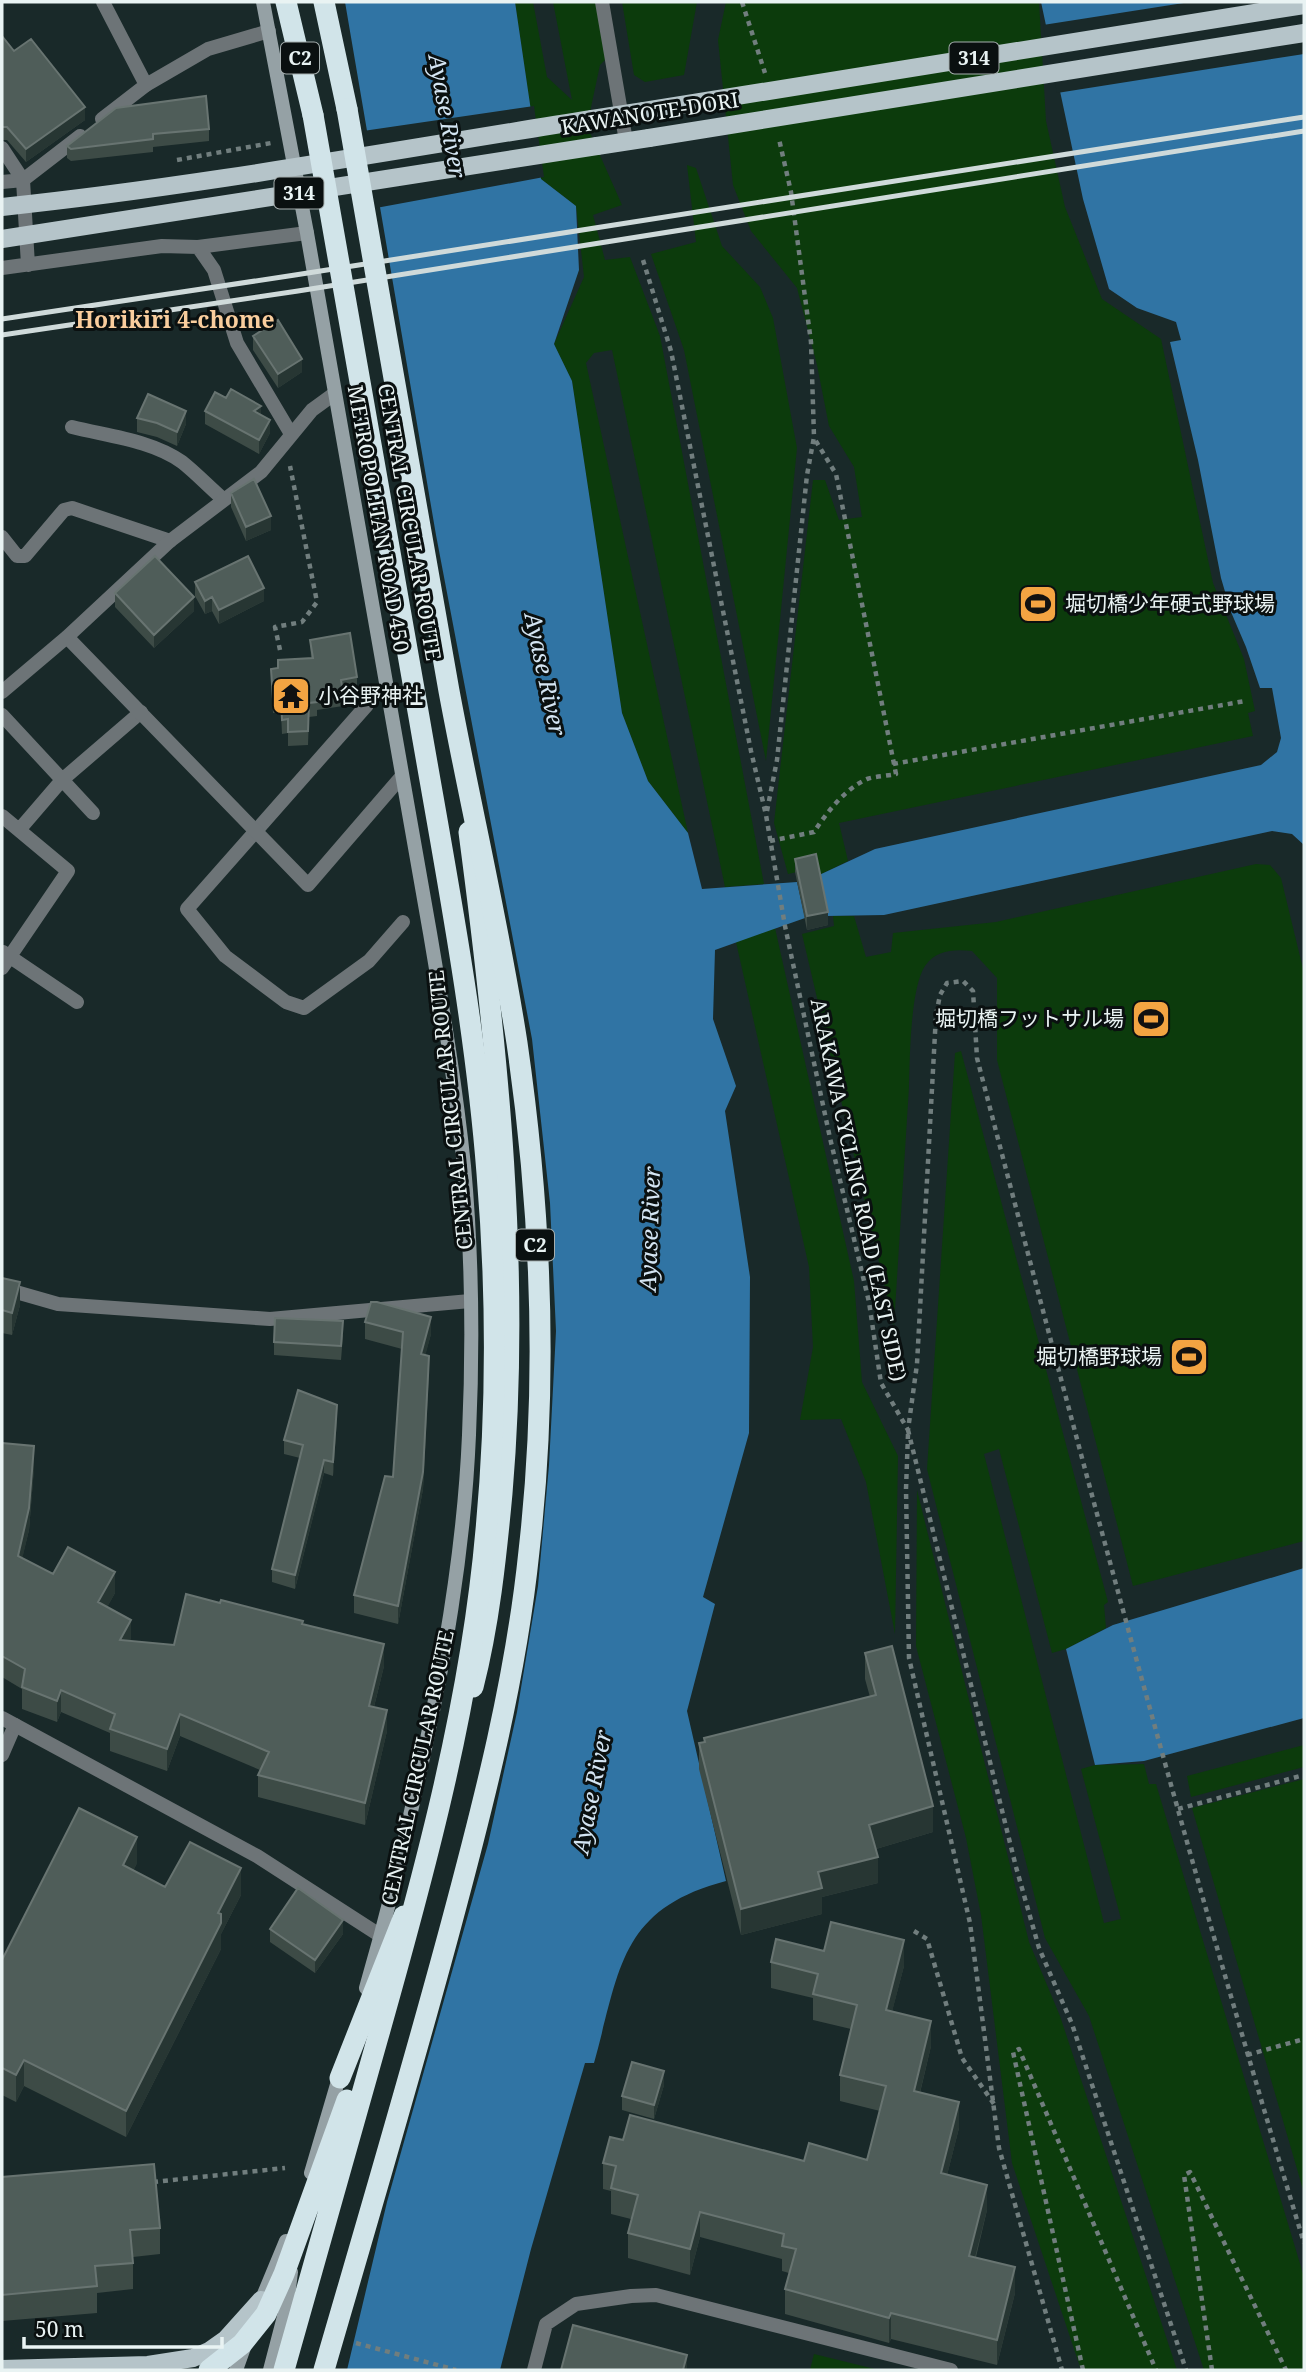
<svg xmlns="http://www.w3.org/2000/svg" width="1306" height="2372" viewBox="0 0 1306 2372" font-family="'Noto Serif','Noto Sans JP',serif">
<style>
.green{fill:#0c3b0c}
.water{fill:#3074a4}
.pier{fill:#192929}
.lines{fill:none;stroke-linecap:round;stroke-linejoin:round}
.path{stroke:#717e7e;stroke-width:4.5;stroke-dasharray:5 5;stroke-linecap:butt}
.lane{stroke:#6d7477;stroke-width:14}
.street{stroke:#6d7477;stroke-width:14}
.secondary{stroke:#95a1a5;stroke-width:14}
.primary{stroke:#b5c4c9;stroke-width:18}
.highway{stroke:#d1e4e9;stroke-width:21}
.rail{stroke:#cfdada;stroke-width:5}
.primary-bridge{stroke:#b5c4c9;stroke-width:18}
.highway-bridge{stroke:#d1e4e9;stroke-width:21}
.wall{fill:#3d4b46}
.shaded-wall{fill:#273633}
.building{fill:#4f5d59;stroke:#687471;stroke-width:2}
.labels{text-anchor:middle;stroke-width:6;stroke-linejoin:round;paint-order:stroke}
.shield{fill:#0a1010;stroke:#a6afaf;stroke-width:2}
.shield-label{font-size:19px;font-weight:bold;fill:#e9f3f3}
.street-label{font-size:21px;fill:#e9f3f3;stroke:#0a1010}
.poi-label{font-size:21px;fill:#e9f3f3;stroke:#0a1010;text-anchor:start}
.water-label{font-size:23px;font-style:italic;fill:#d4e5f3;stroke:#0a1010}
.neighbourhood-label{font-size:23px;font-weight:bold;fill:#f9cd9d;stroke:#0a1010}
</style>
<rect width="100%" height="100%" fill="#192929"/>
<path class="green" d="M515,2h18l14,75 25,23 -19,-98h45l10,55 -8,8 -13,61 35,79 -29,10 12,45 25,-3 30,79 104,548 -39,3 -113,-537 -18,3 -8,10 102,470 -40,-52 -26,-68 -50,-332 -18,-37 30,-67 -8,-71 -35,-27z
M622,2h75l-13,73 -39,7 -11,-7z
M726,2h313l7,119 19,86 37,92 59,40 52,244 31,76 11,52 -7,2 5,23 -414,87 9,38 -31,15 -2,-8 -27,6 -14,-51 39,-343h12l14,40 23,-3 -8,-50 -25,-41 -12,-61 -20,-77 -46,-57 -18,-46 -15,-145z
M687,165l9,3 26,78 38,41 13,31 24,130 -31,313 -82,-411 -33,-96 45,-12z
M1256,864l14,1 11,13 23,95v568l-171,45 -136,-526v-82l-25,-27c-18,-2 -36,-1 -47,15 -15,23 -15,92 -16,121 -5,79 -10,159 -15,239l-92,-392 32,-8 -1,-10h21l12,41 25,-5 2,-19 103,-11z
M775,928l79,353 8,101 36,74 -3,178 -29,-152 -25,-63 -41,1 13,-73 -4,-80 -73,-325z
M961,1051l147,551 -4,3 2,23 -40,21 -14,4 -53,-204 -15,5 120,469 17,-4 -40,-150 14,-4 49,-1 5,20h7l148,493v93h-100l-115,-354 -44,-78 -118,-469 28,-416z
M917,1490l112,452 31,74 117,354h-96l-69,-207 -31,-248 -15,-77 -50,-192z
M1304,1745v22l-113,30 -4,-21z
M1304,1779v414l-112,-385z
M814,2354l65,16h-69z"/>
<path class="water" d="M345,2h170l26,177 35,27 3,64 -25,74 18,37 50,332 26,68 40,52 14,56 95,-7 8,36 -90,32 -2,69 23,67 -11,25 25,166 -1,156 -46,164 12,7 -28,107 39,170c-107,28 -106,89 -132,182h-9l-54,186 -31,121h-153l40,-168 101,-358 29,-132 21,-126 11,-121 7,-134 -6,-128 -18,-164 -96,-504z
M1041,2h263v843l-12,-11 -20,-3 -388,84 -58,1 -9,-40 58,-27 386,-84 16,-13 4,-14 -9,-50h-12l-14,-41 -15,-35 -10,-34 -23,-118 -28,-118 11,-2 -5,-18 -39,-14 -28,-19 -26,-90z
M1304,1568v150l-160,43 -49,4 -29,-116 47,-24z"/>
<path class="pier" d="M1190,2h114v52l-247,39 -14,-68z
M534,106l10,71 -168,31 -13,-77z"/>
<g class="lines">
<path class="path" d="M742,2l23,71
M177,160l94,-17
M643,260l28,91 80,400 15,64 19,111 45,212 39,164 12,81 27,47 9,-66 19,-349 4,-20 7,-12 16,-2 10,10 4,67c103,397 208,793 327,1185
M280,650l-5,-23 27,-5 15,-20 -27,-136
M893,764l352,-63
M767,811l10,-51 30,-285 7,-38 -3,-95 -20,-150 -12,-53
M770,841l44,-9c13,-20 31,-43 53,-53 9,-3 20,-3 29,-5l-60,-300 -22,-36
M908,1430l108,437 23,81 33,76 114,346
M908,1434l-2,55 3,169 61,265 29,225 63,222
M1178,1809l126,-34
M914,1931l13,8 35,119 32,46
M1247,2055l57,-16
M153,2182l132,-14
M356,2343l100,27
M1083,2370l-70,-318 6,-3 137,321
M1212,2370l-28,-195 6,-3 96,198"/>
<path class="lane" d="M146,85l62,-36 61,-18
M72,427c35,9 79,13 110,35 14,11 27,25 41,37
M2,537l15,19h8l39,-46 8,-2 98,33
M367,705l-180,204 38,47 61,46 18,6 65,-47 34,-39
M2,715l91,98
M2,816l66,55 -66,97
M19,830l43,-50 79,-68
M3,952l74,50
M2,1755l13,-30
M534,2370l12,-46 30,-20 55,-8 25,-1 295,75"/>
<path class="street" d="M602,2l24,139
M102,119l44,-34 -43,-83
M2,148l21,32 5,85
M2,182l21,-2 57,-44
M198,247l16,23 23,73 54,91
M2,268l160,-22 36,1 109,-14
M67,637l241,248 94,-109
M2,692l65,-55 103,-96 91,-69 51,-62 22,-16
M2,1288l56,16 212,15 200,-18
M2,1718l255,138 124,80"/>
<path class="secondary" d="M263,2l44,231 123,700c13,77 26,155 34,233 8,88 9,181 5,269 -5,117 -25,231 -51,345 -15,70 -32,139 -52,208
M311,2173l30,-102
M259,2306l27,-65
M236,2370l10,-28
M270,2370l17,-65 4,-33"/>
<path class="primary" d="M592,119l52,-8
M597,146l52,-8
M2,2369l146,-4 45,-7 16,-7 17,-12 35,-39"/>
<path class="highway" d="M286,2l27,113
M324,2l23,107
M469,832c29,219 52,440 33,661 -6,65 -13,131 -29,194
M340,2078l64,-162"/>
<path class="rail" d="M2,319l293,-44 1009,-158
M2,335l296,-44 1006,-160"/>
<path class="primary-bridge" d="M644,111l660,-106
M649,138l655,-105
M2,207c198,-21 394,-57 590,-88
M2,239l595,-93"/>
<path class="highway-bridge" d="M209,2370l33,-26 24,-30 18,-40 63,-174
M284,2370c31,-111 63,-222 94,-333 47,-166 93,-335 108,-507 11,-118 11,-238 1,-357 -12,-153 -42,-305 -68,-456 -36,-201 -71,-402 -106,-602
M324,2370c43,-148 87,-296 127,-445 33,-123 65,-247 78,-374 19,-166 12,-342 -12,-508 -18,-118 -46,-234 -68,-352 -35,-194 -68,-388 -102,-582"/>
</g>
<path class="wall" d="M2,36l12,15 71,69 -59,42 -19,-22h-5z
M116,108l93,21v12l-56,6v5l-82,9 -4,-3v-12z
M253,336l49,36 -24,16 -25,-38z
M205,411l56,4 9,18 -11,21 -54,-30z
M137,418l49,6 -9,22 -20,-9 -20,-5z
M231,493l40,37 -25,11 -15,-34z
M195,582l69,19 -45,23 -7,-13 -7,3 -10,-18z
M115,593l79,18 -40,37 -39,-41z
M310,640l47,37v14l-14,2v13l-26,4v6l-8,1 -1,28 -20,1v-13l-6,1 -1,-21h-8l-2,-44 7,-1 33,-10z
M795,859l33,66 -21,5 -12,-58z
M2,1278l18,27 -8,30 -10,-2z
M365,1322l66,12 -6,21 4,18 -6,116 -25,135 -44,-11v-18l39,-118 9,-128 -37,-10z
M343,1335l-2,25 -67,-5v-13z
M337,1418l-4,58 -9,-3 -29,116 -23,-7v-13l28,-111 -16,-4v-14z
M2,1443l32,25 -5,62 -7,28 31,16 62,19 -8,14 24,34 43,4 129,-20 81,41 -10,41 13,24 -22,94 -107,-28v-22l2,-5 -80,-34 -13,35 -57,-20v-18l-49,-21 -4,10 -35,-13v-20l-20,-12z
M865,1653l68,179 -57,17 2,34 -56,14v17l-81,21 -42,-166v-26l5,-1v-4l166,-41 -5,-18z
M137,1863l-4,8 32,16 76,8 -20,39v15l-95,188 -102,-51 -8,16 -14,-7v-135z
M270,1929l73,5 -28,39 -45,-31z
M824,1951l80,15 -12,45 39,35 -11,47 39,35 -12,47 40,35 -11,47 39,36 -18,72 -106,-26 -2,4 -104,-29v-25l4,-16 -7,-2v-12l-82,-22 -10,38 -62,-17v-25l3,-14 -20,-5v-23l-8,-2v-26l20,-23 181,21 63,-1 13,-49 -40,-10v-26l11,-46 -38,-9v-22l-42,-10v-26z
M664,2085l-10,34 -32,-9v-14z
M2,2177l158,51v26l-27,3v32l-36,4v20l-95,8z"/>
<path class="shaded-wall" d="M85,107v13l-59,42v-13z
M302,359v13l-24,16v-14z
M261,406v13l-7,-8z
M186,411v13l-9,22v-14z
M270,420v13l-11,21v-14z
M271,516v14l-25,11v-14z
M264,588v13l-45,23v-14z
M194,597v14l-40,37v-13z
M212,597v14l-7,3v-13z
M828,912v13l-21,5v-14z
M20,1282v23l-8,30v-22z
M431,1317v17l-10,38v-18z
M429,1356l-6,133 -25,135v-18z
M337,1405v13l-4,58v-14z
M34,1446v22l-5,62 -11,47v-21z
M324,1460v13l-29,116v-14z
M115,1572v21l-17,31v-22z
M131,1620v21l-11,-1z
M384,1644v22l-15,61v-21z
M61,1690v22l-4,10v-21z
M387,1710v21l-22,94v-22z
M180,1714v22l-13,35v-22z
M933,1806v26l-64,19v-26z
M137,1837v26l-14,29v-27z
M878,1857v26l-56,14v17l-81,21v-26l77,-37z
M241,1868v27l-20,39v15l-95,188v-26l92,-198z
M343,1920v14l-28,39v-13z
M904,1940v26l-18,69v-25z
M931,2021v25l-17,71v-26z
M24,2060v26l-8,16v-27z
M664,2071v14l-10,34v-14z
M959,2102v26l-18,71v-26z
M987,2185v25l-18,71v-25z
M700,2212v25l-10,38v-26z
M1015,2267v26l-18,72v-25z
M891,2313v26l-2,4v-25z
M687,2355v15h-4z"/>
<path class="building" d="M2,36l12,15 17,-12 54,68 -59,42 -19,-22h-5z
M206,96l3,33 -56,5v5l-82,10 -4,-3 49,-38z
M278,320l24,39 -24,15 -25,-38z
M231,389l30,17 -7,5 16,9 -11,20 -54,-29 10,-19 11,6z
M148,394l38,17 -9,21 -20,-9 -20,-5z
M254,479l17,37 -25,11 -15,-34z
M155,556l39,41 -40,38 -39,-42z
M248,556l16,32 -45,22 -7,-13 -7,4 -10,-19z
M350,633l7,44 -16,3 2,12 -26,5v5l-8,1 -1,28 -20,1v-13l-6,1 -1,-20 -8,-1 -2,-30 7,-1v-8l35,-2 -3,-18z
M816,854l12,58 -21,4 -12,-57z
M2,1278l18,4 -8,31 -10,-3z
M371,1302h6l54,15 -10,37 8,2 -6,116 -25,134 -44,-11 31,-119 8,1 10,-145 -38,-10z
M275,1318l68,3 -2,25 -67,-4z
M298,1390l39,15 -4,57 -9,-2 -29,115 -23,-6 31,-124 -19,-5z
M2,1443l32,3 -5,62 -11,48 35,18 15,-27 47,25 -17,30 33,18 -11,20 54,5 12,-51 34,9 1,-3 82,21 -1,3 82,20 -15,62 18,4 -22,93 -107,-28 11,-23 -89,-38 -13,35 -57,-20 5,-15 -54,-24 -4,11 -35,-14 3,-18 -23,-13z
M892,1646l41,160 -64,19 9,32 -60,15 4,16 -81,21 -42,-166 6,-1 -1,-4 172,-43 -11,-42z
M79,1808l58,29 -14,28 42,22 25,-45 51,26 -23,45 3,1v9l-95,188 -102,-51 -8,15 -14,-7v-108z
M298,1888l45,32 -28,40 -45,-31z
M831,1922l73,18 -18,70 45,11 -17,70 45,11 -18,71 46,12 -18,71 46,11 -18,73 -106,-27 -2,5 -104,-29 11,-40 -14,-3 2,-12 -84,-22 -10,37 -62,-16 10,-38 -27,-7 5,-22 -13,-3 7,-26 13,3 7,-25 174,46 5,-18 58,17 19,-74 -46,-11 17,-70 -44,-11 5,-20 -47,-12 5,-23 48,12z
M632,2062l32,9 -10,34 -32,-9z
M154,2164l6,64 -30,2 3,33 -38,3 2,20 -95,9v-118z
M573,2325l114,30 -4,15h-122z"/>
<defs>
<g id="stadium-square" transform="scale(2.0125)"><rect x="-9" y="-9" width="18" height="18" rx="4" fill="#f3a442" stroke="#0a1010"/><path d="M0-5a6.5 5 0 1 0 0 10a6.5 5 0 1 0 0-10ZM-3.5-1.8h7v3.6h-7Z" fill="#111"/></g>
<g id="temple-square" transform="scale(2.0125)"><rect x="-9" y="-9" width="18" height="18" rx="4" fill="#f3a442" stroke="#0a1010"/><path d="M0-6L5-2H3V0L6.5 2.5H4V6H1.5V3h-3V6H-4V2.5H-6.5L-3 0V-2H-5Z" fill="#111"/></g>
</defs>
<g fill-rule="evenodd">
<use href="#stadium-square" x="1038" y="604"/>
<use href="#temple-square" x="291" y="696"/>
<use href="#stadium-square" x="1151" y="1019"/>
<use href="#stadium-square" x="1189" y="1357"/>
</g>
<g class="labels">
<g class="shield">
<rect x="281" y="42.5" width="38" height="31" rx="5"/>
<rect x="949.5" y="42.5" width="49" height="31" rx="5"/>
<rect x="274.5" y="177.5" width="49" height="31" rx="5"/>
<rect x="516" y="1229.5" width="38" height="31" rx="5"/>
</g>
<g class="shield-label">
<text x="300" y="65">C2</text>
<text x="974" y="65">314</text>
<text x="299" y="200">314</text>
<text x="535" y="1252">C2</text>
</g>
<g class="street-label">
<text transform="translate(650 114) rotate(-9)" y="7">KAWANOTE-DORI</text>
<text transform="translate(378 519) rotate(80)" y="7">METROPOLITAN ROAD 450</text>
<text transform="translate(409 522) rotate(80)" y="7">CENTRAL CIRCULAR ROUTE</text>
<text transform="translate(451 1110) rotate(-96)" y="7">CENTRAL CIRCULAR ROUTE</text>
<text transform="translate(858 1190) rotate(78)" y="7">ARAKAWA CYCLING ROAD (EAST SIDE)</text>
<text transform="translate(418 1768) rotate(-78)" y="7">CENTRAL CIRCULAR ROUTE</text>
</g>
<g class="poi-label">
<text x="1065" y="611">堀切橋少年硬式野球場</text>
<text x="318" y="703">小谷野神社</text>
<text x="1124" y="1026" text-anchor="end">堀切橋フットサル場</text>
<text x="1162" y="1364" text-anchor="end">堀切橋野球場</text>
</g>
<g class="water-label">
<text transform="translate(447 116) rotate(80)" y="8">Ayase River</text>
<text transform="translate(545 674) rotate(78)" y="8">Ayase River</text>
<text transform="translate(650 1229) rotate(-88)" y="8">Ayase River</text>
<text transform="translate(592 1792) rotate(-79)" y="8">Ayase River</text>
</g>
<g class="neighbourhood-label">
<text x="175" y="328">Horikiri 4-chome</text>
</g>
</g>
<rect width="1306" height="2372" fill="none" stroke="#e9f3f3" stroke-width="7"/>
<path d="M24 2337v10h198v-10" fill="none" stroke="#e9f3f3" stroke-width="3.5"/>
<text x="35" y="2337" font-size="21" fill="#e9f3f3" stroke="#0a1010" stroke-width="5" paint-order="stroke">50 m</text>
</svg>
